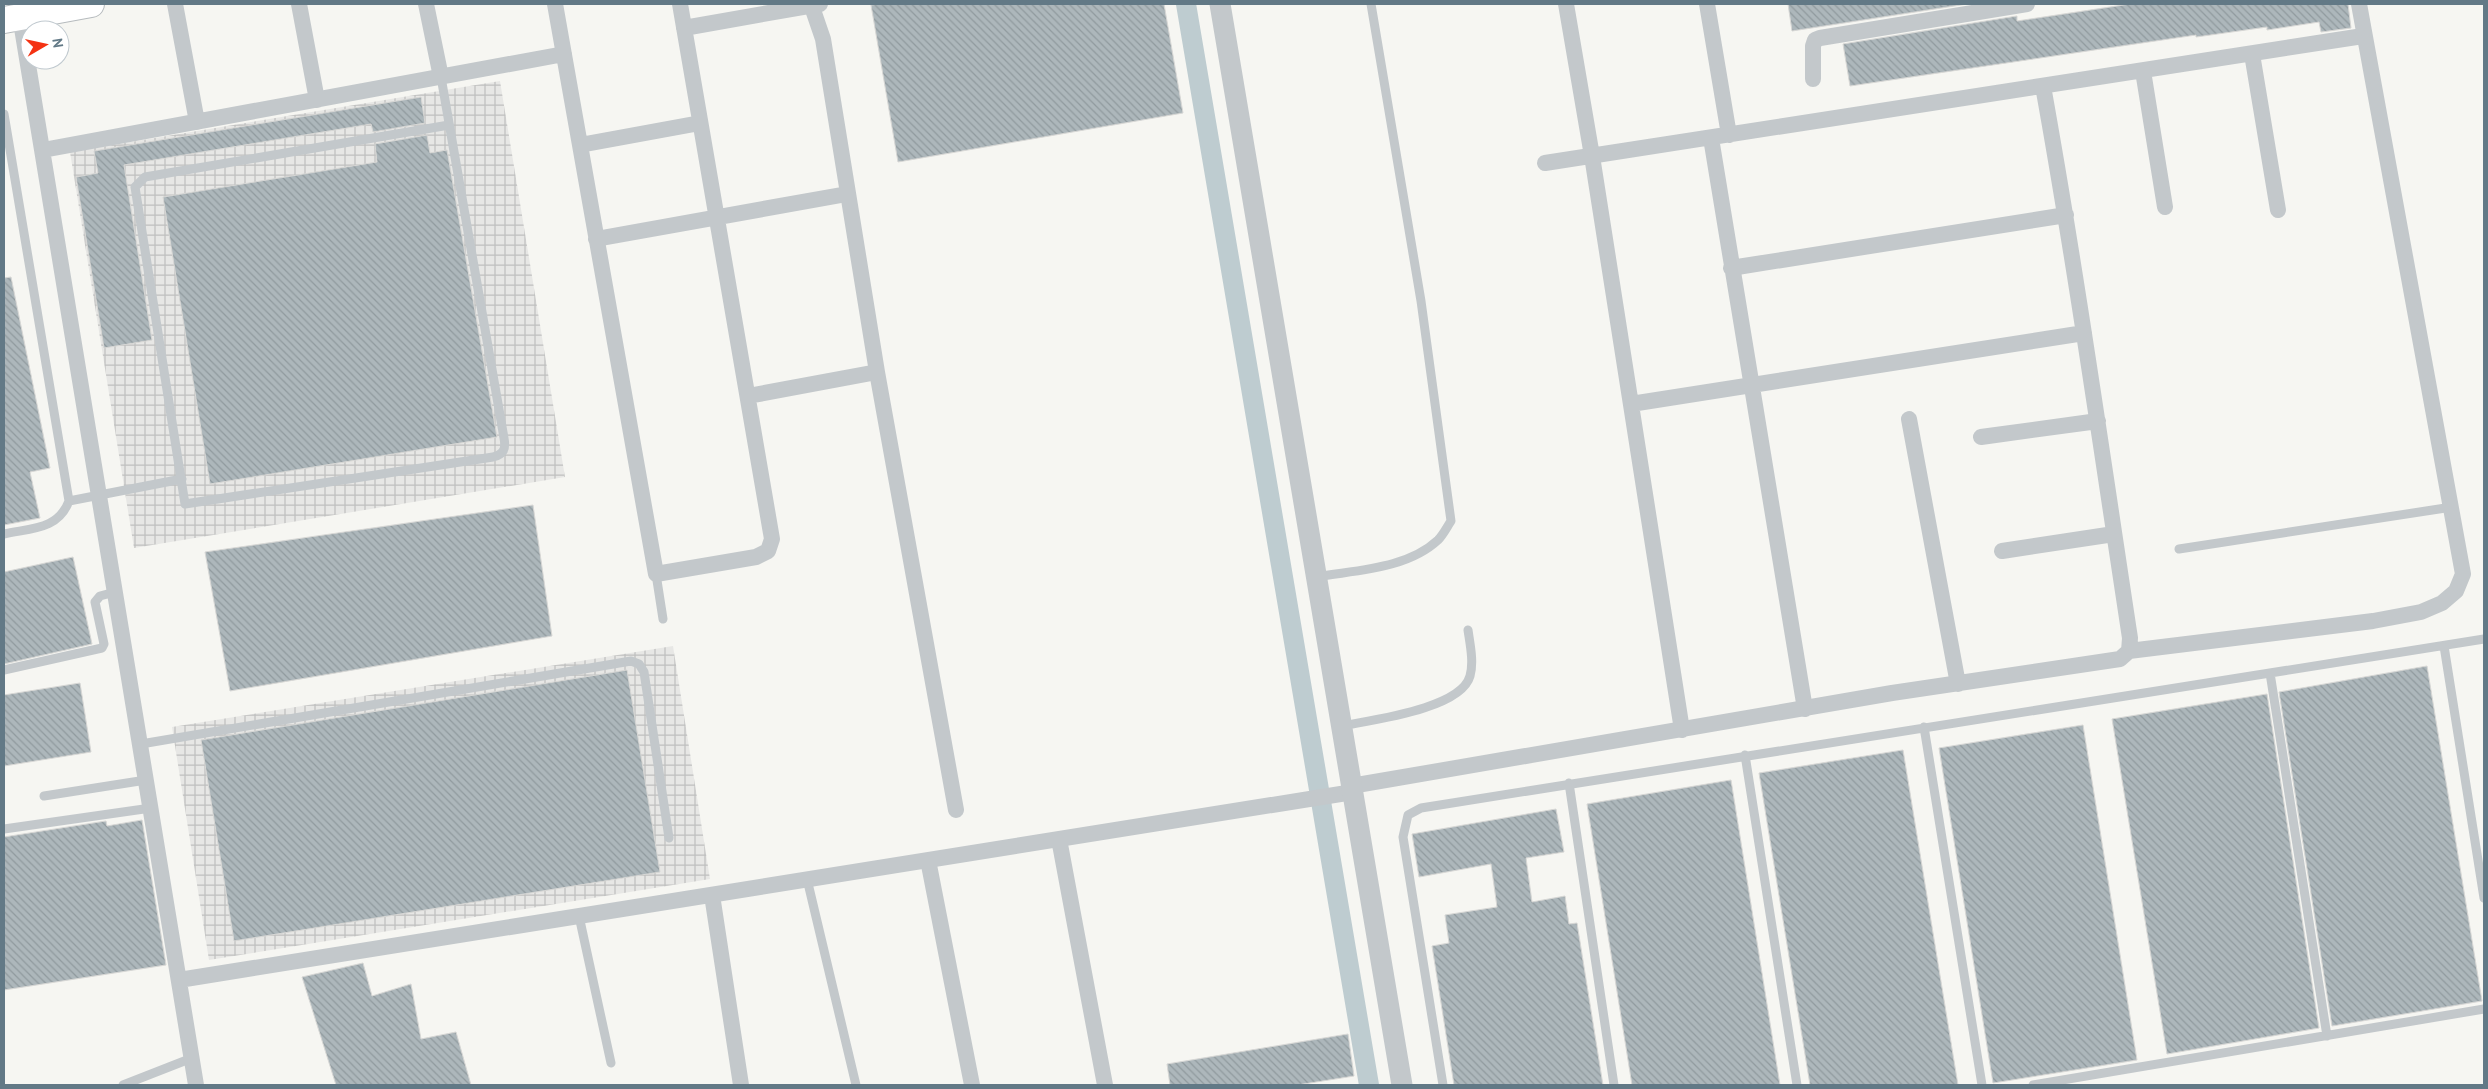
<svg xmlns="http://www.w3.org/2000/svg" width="2488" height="1089" viewBox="0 0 2488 1089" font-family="'PT Sans',sans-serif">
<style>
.industrial{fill:url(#industrial-grid)}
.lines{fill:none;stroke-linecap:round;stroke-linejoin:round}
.canal{stroke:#beccd0;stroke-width:20}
.building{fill:url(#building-back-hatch);stroke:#d7d7d5}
.primary-casing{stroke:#b6bbbe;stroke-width:28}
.service{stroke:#c3c8cb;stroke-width:9}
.minor{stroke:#c3c8cb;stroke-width:16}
.tertiary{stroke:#c3c8cb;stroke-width:21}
.primary{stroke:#fff;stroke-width:26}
</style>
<defs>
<pattern id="industrial-grid" width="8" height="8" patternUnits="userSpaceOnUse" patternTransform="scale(1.25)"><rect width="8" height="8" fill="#e7e7e5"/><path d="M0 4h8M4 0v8" fill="none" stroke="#bfc0bf"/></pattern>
<pattern id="building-back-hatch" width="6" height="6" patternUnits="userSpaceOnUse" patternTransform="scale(1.25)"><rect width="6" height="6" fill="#adb7bb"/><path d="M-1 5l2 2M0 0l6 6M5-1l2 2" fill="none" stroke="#909a9e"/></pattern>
</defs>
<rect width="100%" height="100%" fill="#f6f6f2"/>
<path class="industrial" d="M500,81l65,396 -431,71 -64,-396z
M673,646l37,233 -501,81 -37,-233z"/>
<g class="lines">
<path class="canal" d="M1186,4l183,1081"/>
</g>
<path class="building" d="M881,4h283l19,109 -285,49 -27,-157z
M1788,4h179l-175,27z
M2130,4h218l3,24 -30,4 -2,-10 -52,8v-3l-71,10v-2l-346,51 -7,-42 174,-28v5z
M421,97l4,26 -52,9 -2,-8 -247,41 28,175 -48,8 -28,-171 22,-4 -4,-22z
M427,135l3,18 17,-3 50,287 -287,47 -47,-287 214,-35 -2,-18z
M11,277l39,191 -20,4 10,46 -36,7v-247z
M533,505l19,131 -322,55 -25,-139z
M73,557l19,87 -88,20v-92z
M2427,666l55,335 -150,25 -53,-334z
M627,670l33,202 -426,69 -33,-201z
M80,683l11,69 -87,14v-71z
M2267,694l52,334 -152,26 -55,-335z
M2083,725l54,335 -144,23 -54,-335z
M1903,750l55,335h-148l-51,-312z
M1731,780l49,305h-148l-45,-281z
M1556,809l8,43 -38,6 6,44 33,-6 4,28 8,-1 26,162h-149l-22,-139 17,-3 -4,-28 52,-8 -6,-43 -72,13 -7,-43z
M142,820l24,145 -162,25v-153l102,-16 1,5z
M363,963l9,33 39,-12 10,55 35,-7 15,53h-135l-34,-108z
M1348,1034l6,42 -57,9h-127l-3,-21z"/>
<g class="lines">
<g class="primary-casing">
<path id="primary" d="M4,20l87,-16"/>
</g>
<path class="service" d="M441,77l63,361c2,11 0,16 -11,19l-308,47 -50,-317 10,-10 304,-52
M4,114l65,387
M4,534c27,-6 54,-4 65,-33l113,-22
M2179,549l273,-42
M656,574l7,45
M1317,577c39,-7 90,-8 121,-37 5,-5 9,-13 13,-19l-30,-220 -50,-297
M2444,646l40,252
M4,670l98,-22 2,-4 -9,-42 5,-6 15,-4
M2270,673l57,363
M1342,726c29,-6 119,-17 128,-50 4,-14 0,-32 -2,-46
M1924,727l58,358
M141,744l490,-83 8,3 5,8 25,166
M1745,755l52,330
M1569,783l45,302
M44,796l102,-16
M4,829l147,-21
M807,879l49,206
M579,916l32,147
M123,1085l69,-27
M1443,1085l-40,-248 5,-22 13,-7 1063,-169
M2033,1085l451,-76"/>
<path class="minor" d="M18,4l178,1081
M175,4l22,118
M299,4l18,96
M426,4l15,73
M555,4l101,570 100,-17 12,-6 4,-12 -92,-535
M811,4l12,35 54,333 79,438
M1566,4l26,152 90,574
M1707,4l22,131
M684,28l136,-24
M2252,54l26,156
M2143,71l22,136
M1813,79v-33l2,-6 5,-2 207,-34
M1711,138l94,571
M580,145l120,-22
M43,150l521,-96
M1545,163l818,-127
M596,239l251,-45
M1731,268l335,-53
M748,396l129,-24
M1631,404l453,-71
M1909,419l49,265
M1981,437l117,-16
M2002,551l112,-17
M2129,651l244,-30 48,-9 21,-9 14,-12 7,-17 -104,-570
M1351,786l541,-93 228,-34 9,-8 1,-13c-28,-184 -54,-368 -87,-552
M1059,839l46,246
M928,860l44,225
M712,895l29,190
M179,980l1174,-188"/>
<path class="tertiary" d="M1220,4l182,1081"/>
<use href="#primary" class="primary"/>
</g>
<rect width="2488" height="1089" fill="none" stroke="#627986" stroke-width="10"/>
<g transform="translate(45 45) rotate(81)"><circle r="24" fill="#ffffff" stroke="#c0c9cf"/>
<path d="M0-4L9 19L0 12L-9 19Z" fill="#f43213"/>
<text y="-8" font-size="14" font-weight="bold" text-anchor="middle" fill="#627986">N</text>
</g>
</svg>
